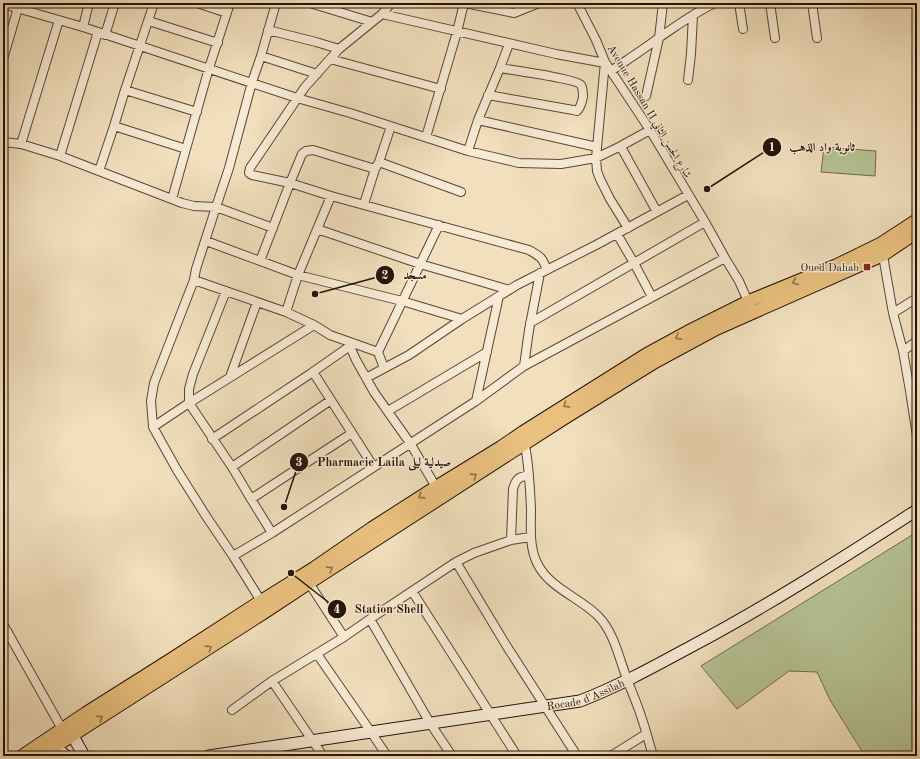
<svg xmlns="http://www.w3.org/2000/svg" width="920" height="759" viewBox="0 0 920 759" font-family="'Old Standard TT',Amiri,serif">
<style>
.green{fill:#b6c395;stroke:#6d6b4e}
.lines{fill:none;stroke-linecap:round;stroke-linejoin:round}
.street-casing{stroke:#584634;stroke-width:10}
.secondary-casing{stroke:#241307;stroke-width:13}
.primary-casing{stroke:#241307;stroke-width:14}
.street{stroke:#f7ead4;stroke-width:8}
.secondary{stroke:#f7ead4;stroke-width:11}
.primary{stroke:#e9c07e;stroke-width:12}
.oneway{stroke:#907248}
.poi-dot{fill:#8f2418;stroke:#f7ead4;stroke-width:1.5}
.labels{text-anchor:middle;stroke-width:3;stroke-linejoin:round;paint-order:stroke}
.street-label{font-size:11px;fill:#241307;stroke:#f7ead4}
.poi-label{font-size:11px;fill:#241307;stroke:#f7ead4;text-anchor:end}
.leader{fill:none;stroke:#241307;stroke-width:1.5}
.callout-dot{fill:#241307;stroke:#f7ead4;stroke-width:1.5}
.mark-label{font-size:12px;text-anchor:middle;font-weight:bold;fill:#fff}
.callout-label{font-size:12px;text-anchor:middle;font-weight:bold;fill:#241307;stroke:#f7ead4;stroke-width:3;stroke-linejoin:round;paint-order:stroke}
</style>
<rect width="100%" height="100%" fill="#f2dfbd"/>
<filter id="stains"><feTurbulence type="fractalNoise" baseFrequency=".005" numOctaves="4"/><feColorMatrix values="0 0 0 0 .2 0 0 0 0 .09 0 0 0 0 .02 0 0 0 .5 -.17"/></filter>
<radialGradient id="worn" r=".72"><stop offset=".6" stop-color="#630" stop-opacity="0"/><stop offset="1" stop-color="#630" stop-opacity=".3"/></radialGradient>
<path class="green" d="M824,147l52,4 -1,25 -54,-4z
M917,532v224h-52l-35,-56 -13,-28 -28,-1 -52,38 -36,-43z"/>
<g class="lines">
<g class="street-casing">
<path id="street" d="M154,3l-29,87 -11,36 72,23 23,-81 21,-65
M197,3l30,10
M310,3l62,19
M391,3l-9,11 -43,35 -34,38 -55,81 -1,5 3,2 38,8 41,13 198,54c12,7 13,7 18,20
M465,3l49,10 25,-10
M577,3l19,37 9,22 45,68 55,92 20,36 14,23 11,25
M739,3l4,26
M770,3l5,35
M812,3l5,35
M3,4l80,23 214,71 53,15 118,38 51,12 42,1 35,-6 23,-11 31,-17
M382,14l174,40 49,9
M149,21l69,22
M83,27l6,-24
M268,30l48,12 23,7
M105,35l10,-32
M261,56l56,18
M3,59l15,-51
M330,59l111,30
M605,62l-9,96 1,13 3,8 10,20 18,29
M611,71c16,-11 33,-22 49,-34 18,-12 35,-25 55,-34
M688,80l3,-26 2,-39
M125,90l72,22
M488,95l85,15 4,1c4,-4 5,-9 6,-14 0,-3 0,-9 -2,-12 -4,-6 -70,-15 -81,-17
M646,96l13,-58 4,-35
M478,120l119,27
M426,137l31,-105 7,-29
M3,142l18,2 39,12 122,47 12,3 22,1 57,21
M21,144l38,-124
M621,147l36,65
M468,151l10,-31 22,-52 9,-24
M60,156l38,-124
M379,162l12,-36
M99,171l15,-45
M172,199l14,-50
M364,204l11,-35 4,-7 82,30
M317,229l103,35 59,17 30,9
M617,234l17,29 18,34
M206,241l92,34 104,26 60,18
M882,250l11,63 10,38 7,40 7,45
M260,261l30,-78 12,-29 4,-3 7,-1 62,19
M194,280l92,32 28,13 16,10 48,17
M226,291l-33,83 -4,15v14l43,64 19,32 21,34
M286,312l12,-37 33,-79
M893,313l24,-15
M530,323l175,-101
M348,342l8,18 18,32 36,51 26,44
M903,351l14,-10
M524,366l5,-36 11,-57
M384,368l-6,-16 61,-127
M313,372l60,94
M230,377l27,-75
M366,378l43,-23 53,-36 55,-34 79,-40 92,-50
M476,401l23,-105
M388,411l99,-59
M153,427l36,-24 125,-78
M212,439l98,-65 40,-28
M524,440c5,23 6,46 7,69 0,18 -2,37 6,54 12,25 42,34 61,53 16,16 21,42 29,63 4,11 9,22 13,34 5,14 9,29 13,43
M232,467l99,-67
M251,499l101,-66
M511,540l2,-51c3,-10 5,-12 16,-14
M233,556l39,-23 204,-132 48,-35 201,-108
M456,562l18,-9 37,-13 19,-3
M309,583l35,54
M412,591l105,165
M261,601l-28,-45 -27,-40 -29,-46 -24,-43 -2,-26 3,-18 40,-103 2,-11 20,-62 13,-39 23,-86 9,-26 15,-53
M370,619l60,104 22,33
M3,624l59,105
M317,654l54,78 16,24
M272,681l51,75
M232,710l40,-29 72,-44 26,-18 86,-57 50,83 71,111
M611,756l35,-22"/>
</g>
<g class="secondary-casing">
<g id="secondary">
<path d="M69,729l15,27"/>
<path d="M50,740l5,7 11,9"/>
<path id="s1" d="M209,756l371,-55c39,-15 75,-35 112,-55 77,-41 151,-88 225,-136"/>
</g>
</g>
<g class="primary-casing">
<path id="primary" d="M22,756l64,-43 84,-53 91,-59 53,-33 58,-40 64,-41 65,-40 22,-15 124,-78 46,-25 56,-28 88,-36 43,-21 37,-24
M40,756l225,-144 44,-29 254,-164 92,-57 61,-33 167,-74 34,-23"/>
</g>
<use href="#street" class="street"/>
<use href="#secondary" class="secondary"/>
<use href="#primary" class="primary"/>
</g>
<defs><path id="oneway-chevron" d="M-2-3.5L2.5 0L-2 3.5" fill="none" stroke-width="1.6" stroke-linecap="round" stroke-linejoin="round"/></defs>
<g class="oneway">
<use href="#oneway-chevron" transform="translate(795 282) rotate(158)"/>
<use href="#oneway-chevron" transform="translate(678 337) rotate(152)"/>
<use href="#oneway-chevron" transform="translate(566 405) rotate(147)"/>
<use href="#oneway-chevron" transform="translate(474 476) rotate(-33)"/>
<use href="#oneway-chevron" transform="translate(421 496) rotate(147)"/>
<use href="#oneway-chevron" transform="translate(330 569) rotate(-33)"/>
<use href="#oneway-chevron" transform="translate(209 648) rotate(-32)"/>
<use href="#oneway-chevron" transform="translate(100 718) rotate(-33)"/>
</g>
<rect class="poi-dot" x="863" y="263" width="8" height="8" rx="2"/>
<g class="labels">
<g class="street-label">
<text transform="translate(650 111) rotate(59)" y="4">Avenue Hassan II شارع الحسن الثاني</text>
<text dy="4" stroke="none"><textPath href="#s1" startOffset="382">Rocade d'Assilah</textPath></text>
</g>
<g class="poi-label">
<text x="859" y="271">Oued Dahab</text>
</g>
</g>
<path class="leader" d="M707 189L772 147M315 294L385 275M284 507L299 462M291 573L337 609"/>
<g class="callout-dot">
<circle cx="707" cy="189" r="4"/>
<circle cx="315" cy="294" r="4"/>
<circle cx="284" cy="507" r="4"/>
<circle cx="291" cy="573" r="4"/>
<circle cx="772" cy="147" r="10"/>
<circle cx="385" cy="275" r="10"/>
<circle cx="299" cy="462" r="10"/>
<circle cx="337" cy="609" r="10"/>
</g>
<g class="mark-label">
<text x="772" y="151">1</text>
<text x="385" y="279">2</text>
<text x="299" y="466">3</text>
<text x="337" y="613">4</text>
</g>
<g class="callout-label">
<text x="822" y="151">ثانوية واد الذهب</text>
<text x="415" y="279">مسجد</text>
<text x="384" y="466">Pharmacie Laila صيدلية ليلى</text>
<text x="389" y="613">Station Shell</text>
</g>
<rect width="920" height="759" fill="none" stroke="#f2dfbd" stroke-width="16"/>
<rect x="4" y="4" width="912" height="751" fill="none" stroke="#241307" stroke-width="2"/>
<rect x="8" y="8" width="904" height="743" fill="none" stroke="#241307"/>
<rect width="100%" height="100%" filter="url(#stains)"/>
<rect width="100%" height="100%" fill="url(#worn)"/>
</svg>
